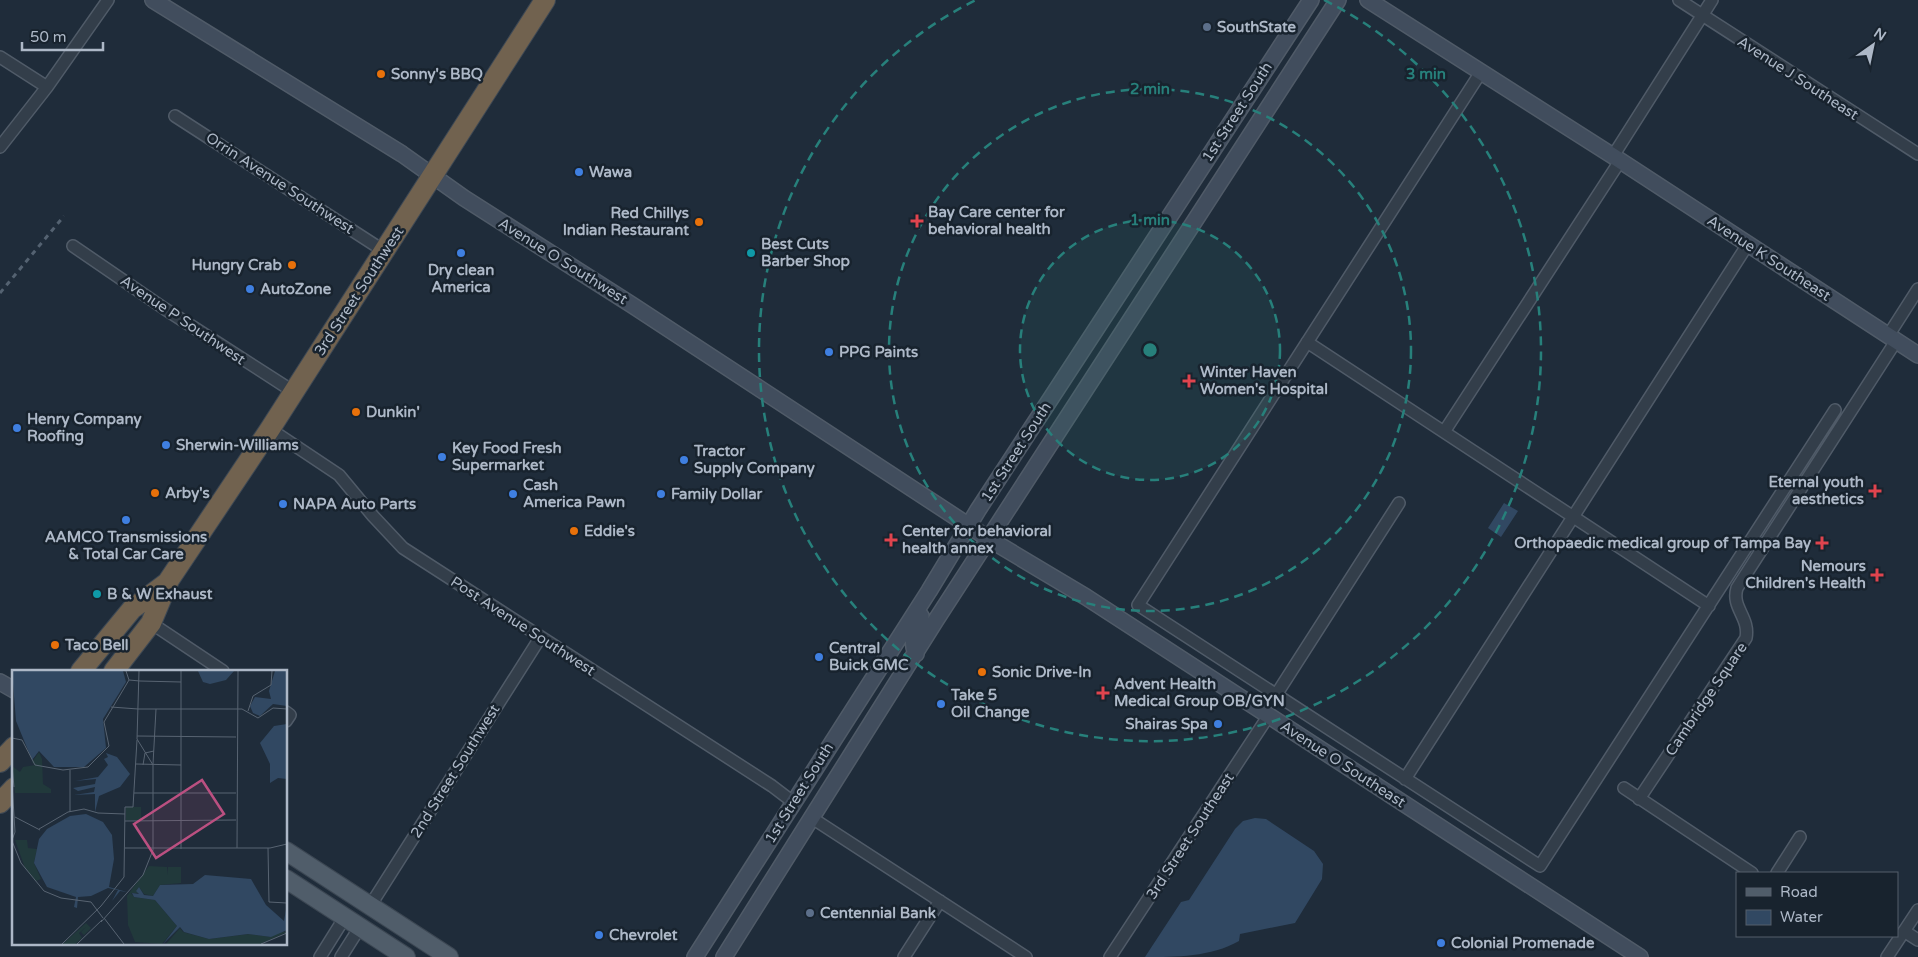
<svg xmlns="http://www.w3.org/2000/svg" width="1918" height="957" viewBox="0 0 1918 957" font-family="'Varela Round',sans-serif">
<style>
.water{fill:#314862}
.lines{fill:none;stroke-linecap:round;stroke-linejoin:round}
.street-casing{stroke:#505b68;stroke-width:14}
.secondary-casing{stroke:#505b68;stroke-width:18}
.primary-casing{stroke:#3c4753;stroke-width:20}
.highway-casing{stroke:#3d4854;stroke-width:22}
.street{stroke:#333e4a;stroke-width:11}
.secondary{stroke:#414d5d;stroke-width:15}
.primary{stroke:#505d6a;stroke-width:18}
.highway{stroke:#71624f;stroke-width:20}
.rail{stroke:#546271;stroke-width:3;stroke-dasharray:5 5;stroke-linecap:butt}
.ring{fill:none;stroke:#27807b;stroke-width:2.5;stroke-dasharray:9 6}
.service-dot{fill:#5c6f8a;stroke:#18232e;stroke-width:2}
.food-dot{fill:#e8710a;stroke:#18232e;stroke-width:2}
.shop-dot{fill:#3f7fe0;stroke:#18232e;stroke-width:2}
.health-dot{fill:#e0444e;stroke:#18232e;stroke-width:2}
.culture-dot{fill:#0f9aa8;stroke:#18232e;stroke-width:2}
.labels{text-anchor:middle;stroke-width:5;stroke-linejoin:round;paint-order:stroke}
.poi-label{font-size:15px;font-weight:bold;fill:#adb8c7;stroke:#18232e;text-anchor:start}
.street-label{font-size:15px;fill:#adb8c7;stroke:#18232e}
.inset-road{fill:none;stroke:#586472;stroke-width:1}
.view{fill:#bb5081;fill-opacity:0.15;stroke:#bb5081;stroke-width:2.5}
.inset-edge{fill:none;stroke:#adb8c7;stroke-width:2.5}
.centre{fill:#27807b;stroke:#18232e;stroke-width:2.5}
.ring-label{font-size:15px;text-anchor:middle;font-weight:bold;fill:#27807b;stroke:#18232e;stroke-width:5;stroke-linejoin:round;paint-order:stroke}
</style>
<rect width="100%" height="100%" fill="#1f2c3a"/>
<path class="water" d="M1504,503l14,8 -17,26 -13,-9z
M1255,818l11,1 48,32 9,13 -1,15 -27,44 -55,11 -1,7c-28,16 -63,16 -94,16l36,-55 8,-2 46,-71 8,-8z"/>
<g class="lines">
<g class="street-casing">
<path id="street" d="M1679,0l239,154
M0,57l47,30
M1481,72l-343,533 402,261 295,-456
M175,116l209,135
M0,147l47,-60 61,-87
M1613,156l99,-156
M73,246l92,63 129,83
M1888,336l30,-47
M1307,342l402,264
M270,429l69,46 34,41 30,32 369,238 21,16
M1444,432l176,-271
M151,623l72,48
M1276,695l123,-192
M286,712l4,3 -4,6
M1405,779l343,-535
M1624,788l128,85
M1639,799l107,-161c4,-21 -15,-30 -9,-50l159,-247
M812,818l214,139
M1777,873l23,-36
M370,906l170,-268
M1904,931l14,9
M320,957l25,-40
M341,957l19,-30
M904,957l36,-56
M1110,957l159,-242
M1887,957l31,-47"/>
</g>
<g class="secondary-casing">
<path id="secondary" d="M153,0l249,154 62,44 168,107 357,234 97,58 554,360
M1368,0l245,156 305,199
M916,654c-6,-15 -1,-24 5,-38
M0,682l14,8
M695,957l234,-366 49,-81 333,-510
M724,957l212,-337 402,-620"/>
</g>
<g class="primary-casing">
<path id="primary" d="M286,851l163,106
M286,879l120,78"/>
</g>
<g class="highway-casing">
<path id="highway" d="M81,671l51,-62 36,-27
M114,671l37,-48 18,-43 101,-151 275,-429
M0,762l14,-15
M0,803l14,-15"/>
</g>
<use href="#street" class="street"/>
<use href="#secondary" class="secondary"/>
<use href="#primary" class="primary"/>
<use href="#highway" class="highway"/>
<path class="rail" d="M0,293l64,-77"/>
</g>
<circle cx="1150" cy="350" r="130" fill="#27807b" fill-opacity=".12"/>
<g class="ring">
<circle cx="1150" cy="350" r="130"/>
<circle cx="1150" cy="350" r="261"/>
<path d="M1324 0A391 391 0 1 1 976 0"/>
</g>
<g class="service-dot">
<circle cx="1207" cy="27" r="5"/>
<circle cx="810" cy="913" r="5"/>
</g>
<g class="food-dot">
<circle cx="381" cy="74" r="5"/>
<circle cx="699" cy="222" r="5"/>
<circle cx="292" cy="265" r="5"/>
<circle cx="356" cy="412" r="5"/>
<circle cx="155" cy="493" r="5"/>
<circle cx="574" cy="531" r="5"/>
<circle cx="55" cy="645" r="5"/>
<circle cx="982" cy="672" r="5"/>
</g>
<g class="shop-dot">
<circle cx="579" cy="172" r="5"/>
<circle cx="461" cy="253" r="5"/>
<circle cx="250" cy="289" r="5"/>
<circle cx="829" cy="352" r="5"/>
<circle cx="17" cy="428" r="5"/>
<circle cx="166" cy="445" r="5"/>
<circle cx="442" cy="457" r="5"/>
<circle cx="684" cy="460" r="5"/>
<circle cx="513" cy="494" r="5"/>
<circle cx="661" cy="494" r="5"/>
<circle cx="283" cy="504" r="5"/>
<circle cx="126" cy="520" r="5"/>
<circle cx="819" cy="657" r="5"/>
<circle cx="941" cy="704" r="5"/>
<circle cx="1218" cy="724" r="5"/>
<circle cx="599" cy="935" r="5"/>
<circle cx="1441" cy="943" r="5"/>
</g>
<g class="health-dot">
<path d="M914.5 213.5h5v5h5v5h-5v5h-5v-5h-5v-5h5z"/>
<path d="M1186.5 373.5h5v5h5v5h-5v5h-5v-5h-5v-5h5z"/>
<path d="M1872.5 483.5h5v5h5v5h-5v5h-5v-5h-5v-5h5z"/>
<path d="M888.5 532.5h5v5h5v5h-5v5h-5v-5h-5v-5h5z"/>
<path d="M1819.5 535.5h5v5h5v5h-5v5h-5v-5h-5v-5h5z"/>
<path d="M1874.5 567.5h5v5h5v5h-5v5h-5v-5h-5v-5h5z"/>
<path d="M1100.5 685.5h5v5h5v5h-5v5h-5v-5h-5v-5h5z"/>
</g>
<g class="culture-dot">
<circle cx="751" cy="253" r="5"/>
<circle cx="97" cy="594" r="5"/>
</g>
<g class="labels">
<g class="poi-label">
<text x="1217" y="32">SouthState</text>
<text x="391" y="79">Sonny's BBQ</text>
<text x="589" y="177">Wawa</text>
<text x="928" y="217">Bay Care center for<tspan x="928" dy="17">behavioral health</tspan></text>
<text x="689" y="218" text-anchor="end">Red Chillys<tspan x="689" dy="17">Indian Restaurant</tspan></text>
<text x="761" y="249">Best Cuts<tspan x="761" dy="17">Barber Shop</tspan></text>
<text x="282" y="270" text-anchor="end">Hungry Crab</text>
<text x="461" y="275" text-anchor="middle">Dry clean<tspan x="461" dy="17">America</tspan></text>
<text x="260" y="294">AutoZone</text>
<text x="839" y="357">PPG Paints</text>
<text x="1200" y="377">Winter Haven<tspan x="1200" dy="17">Women's Hospital</tspan></text>
<text x="366" y="417">Dunkin'</text>
<text x="27" y="424">Henry Company<tspan x="27" dy="17">Roofing</tspan></text>
<text x="176" y="450">Sherwin-Williams</text>
<text x="452" y="453">Key Food Fresh<tspan x="452" dy="17">Supermarket</tspan></text>
<text x="694" y="456">Tractor<tspan x="694" dy="17">Supply Company</tspan></text>
<text x="1864" y="487" text-anchor="end">Eternal youth<tspan x="1864" dy="17">aesthetics</tspan></text>
<text x="523" y="490">Cash<tspan x="523" dy="17">America Pawn</tspan></text>
<text x="165" y="498">Arby's</text>
<text x="671" y="499">Family Dollar</text>
<text x="293" y="509">NAPA Auto Parts</text>
<text x="584" y="536">Eddie's</text>
<text x="902" y="536">Center for behavioral<tspan x="902" dy="17">health annex</tspan></text>
<text x="126" y="542" text-anchor="middle">AAMCO Transmissions<tspan x="126" dy="17">&amp; Total Car Care</tspan></text>
<text x="1811" y="548" text-anchor="end">Orthopaedic medical group of Tampa Bay</text>
<text x="1866" y="571" text-anchor="end">Nemours<tspan x="1866" dy="17">Children's Health</tspan></text>
<text x="107" y="599">B &amp; W Exhaust</text>
<text x="65" y="650">Taco Bell</text>
<text x="829" y="653">Central<tspan x="829" dy="17">Buick GMC</tspan></text>
<text x="992" y="677">Sonic Drive-In</text>
<text x="1114" y="689">Advent Health<tspan x="1114" dy="17">Medical Group OB/GYN</tspan></text>
<text x="951" y="700">Take 5<tspan x="951" dy="17">Oil Change</tspan></text>
<text x="1208" y="729" text-anchor="end">Shairas Spa</text>
<text x="820" y="918">Centennial Bank</text>
<text x="609" y="940">Chevrolet</text>
<text x="1451" y="948">Colonial Promenade</text>
</g>
<g class="street-label">
<text transform="translate(1798 78) rotate(33)" y="5">Avenue J Southeast</text>
<text transform="translate(1237 112) rotate(-57)" y="5">1st Street South</text>
<text transform="translate(280 183) rotate(33)" y="5">Orrin Avenue Southwest</text>
<text transform="translate(1769 258) rotate(33)" y="5">Avenue K Southeast</text>
<text transform="translate(563 261) rotate(32)" y="5">Avenue O Southwest</text>
<text transform="translate(359 291) rotate(-57)" y="5">3rd Street Southwest</text>
<text transform="translate(183 320) rotate(34)" y="5">Avenue P Southwest</text>
<text transform="translate(1016 452) rotate(-57)" y="5">1st Street South</text>
<text transform="translate(523 626) rotate(33)" y="5">Post Avenue Southwest</text>
<text transform="translate(1706 699) rotate(-56)" y="5">Cambridge Square</text>
<text transform="translate(1343 764) rotate(33)" y="5">Avenue O Southeast</text>
<text transform="translate(455 771) rotate(-58)" y="5">2nd Street Southwest</text>
<text transform="translate(799 793) rotate(-58)" y="5">1st Street South</text>
<text transform="translate(1190 836) rotate(-57)" y="5">3rd Street Southeast</text>
</g>
</g>
<g transform="translate(12 670)">
<rect width="275" height="275" fill="#1f2c3a"/>
<path d="M27,82l3,7 1,25 8,5v4h-36l-3,-27 8,6 3,-5 12,-2 -3,-3zM114,137h15v13h-15zM3,170h12l1,8 9,1 -3,14 7,16 -5,2 -11,-13zM137,196l18,1 1,8v-8h13v16l-21,2 -7,11 -9,-2 -5,-7 -3,4 3,2h-8l3,4 21,3 22,26 -15,18 -27,-2 -7,-17 -1,-29zM74,253l5,5 -7,7 -3,-3 5,-5 -7,6 3,5 -7,6h-12zM168,258l3,4 26,7 40,-5 22,3 7,-5h9l-27,12h-94z" fill="#21393b"/>
<path d="M0,1h111l3,11 -23,37 3,29 -22,19h-30l-15,-16 -7,9 -16,-39zM186,1h36l-8,9 -16,4 -7,-2zM263,1h12v35l-14,-2 -13,12 -7,-3 -3,-7 5,-9 16,2 -2,-8zM275,54v55l-9,-1 -8,5v-19l-10,-21 14,-17zM94,83l11,4 13,17 -10,13 -21,9 -4,16v-18l-21,1 20,-3 1,-5 -17,4 -5,-3 22,-4 1,-5 -21,2 23,-4 10,-12 -4,-6 4,-2zM74,144l17,8 9,13 2,24 -5,28 18,5 -7,-1 -8,10 6,-11 -10,-2 -17,8 -13,1 -1,11 -3,-1 2,-10 -29,-10 -13,-24 5,-24 8,-10 23,-13zM193,205l46,4 15,26 18,16 3,-17v26l-16,7 -23,-3 -39,5 -25,-7 -4,-5 -17,17 14,-18 -22,-26 -21,-3 -2,-4 7,1 -3,-3 3,-4 5,8 9,1 7,-11 33,-1z" fill="#314862"/>
<path class="inset-road" d="M114,1l3,9 11,1M169,1v178M128,11l41,1M99,37l27,2M126,39h104l16,9 15,-10 14,1M236,41l5,-15 18,-11 1,-14M125,66l99,1M0,68l10,2 13,25 28,5 25,-3 21,-21 -5,-24 25,-42M124,94l45,1M141,94l3,-55M131,95l2,-12 9,-2M0,96l2,21M58,100v42M0,113l3,49 -3,8M122,123h102M3,147l25,13M113,151l111,-1M27,159l29,-17 16,-3 14,4 27,1M0,171l9,22 23,28 17,7 30,4 12,16M113,178h27M140,178h118l17,-4M225,178l1,-177M256,178l1,54 18,1M92,248l20,26M89,252l42,-47 10,-25v-85l-16,-26 2,-68M50,274l39,-38 23,-29 1,-70h8l4,-67M65,274l25,-24M249,274l26,-11"/>
<path class="view" d="M190,110l22,34 -68,44 -22,-34z"/>
<rect width="275" height="275" class="inset-edge"/>
</g>
<circle cx="1150" cy="350" r="8" class="centre"/>
<g class="ring-label">
<text x="1426" y="79">3 min</text>
<text x="1150" y="94">2 min</text>
<text x="1150" y="225">1 min</text>
</g>
<rect x="1736" y="872" width="162" height="65" fill="#18232e" stroke="#545f6b"/>
<rect x="1746" y="888" width="25" height="8" fill="#505d6a" stroke="#545f6b"/>
<text x="1780" y="897" font-size="15" fill="#adb8c7">Road</text>
<rect x="1746" y="910" width="25" height="15" fill="#314862" stroke="#545f6b"/>
<text x="1780" y="922" font-size="15" fill="#adb8c7">Water</text>
<g transform="translate(1873 45) rotate(33)" stroke="#18232e" stroke-width="4" paint-order="stroke">
<path d="M0-4L9 19L0 12L-9 19Z" fill="#adb8c7"/>
<text y="-8" font-size="14" font-weight="bold" text-anchor="middle" fill="#adb8c7">N</text>
</g>
<path d="M22 42v8h81v-8" fill="none" stroke="#adb8c7" stroke-width="2.5"/>
<text x="30" y="42" font-size="15" fill="#adb8c7" stroke="#18232e" stroke-width="4" paint-order="stroke">50 m</text>
</svg>
